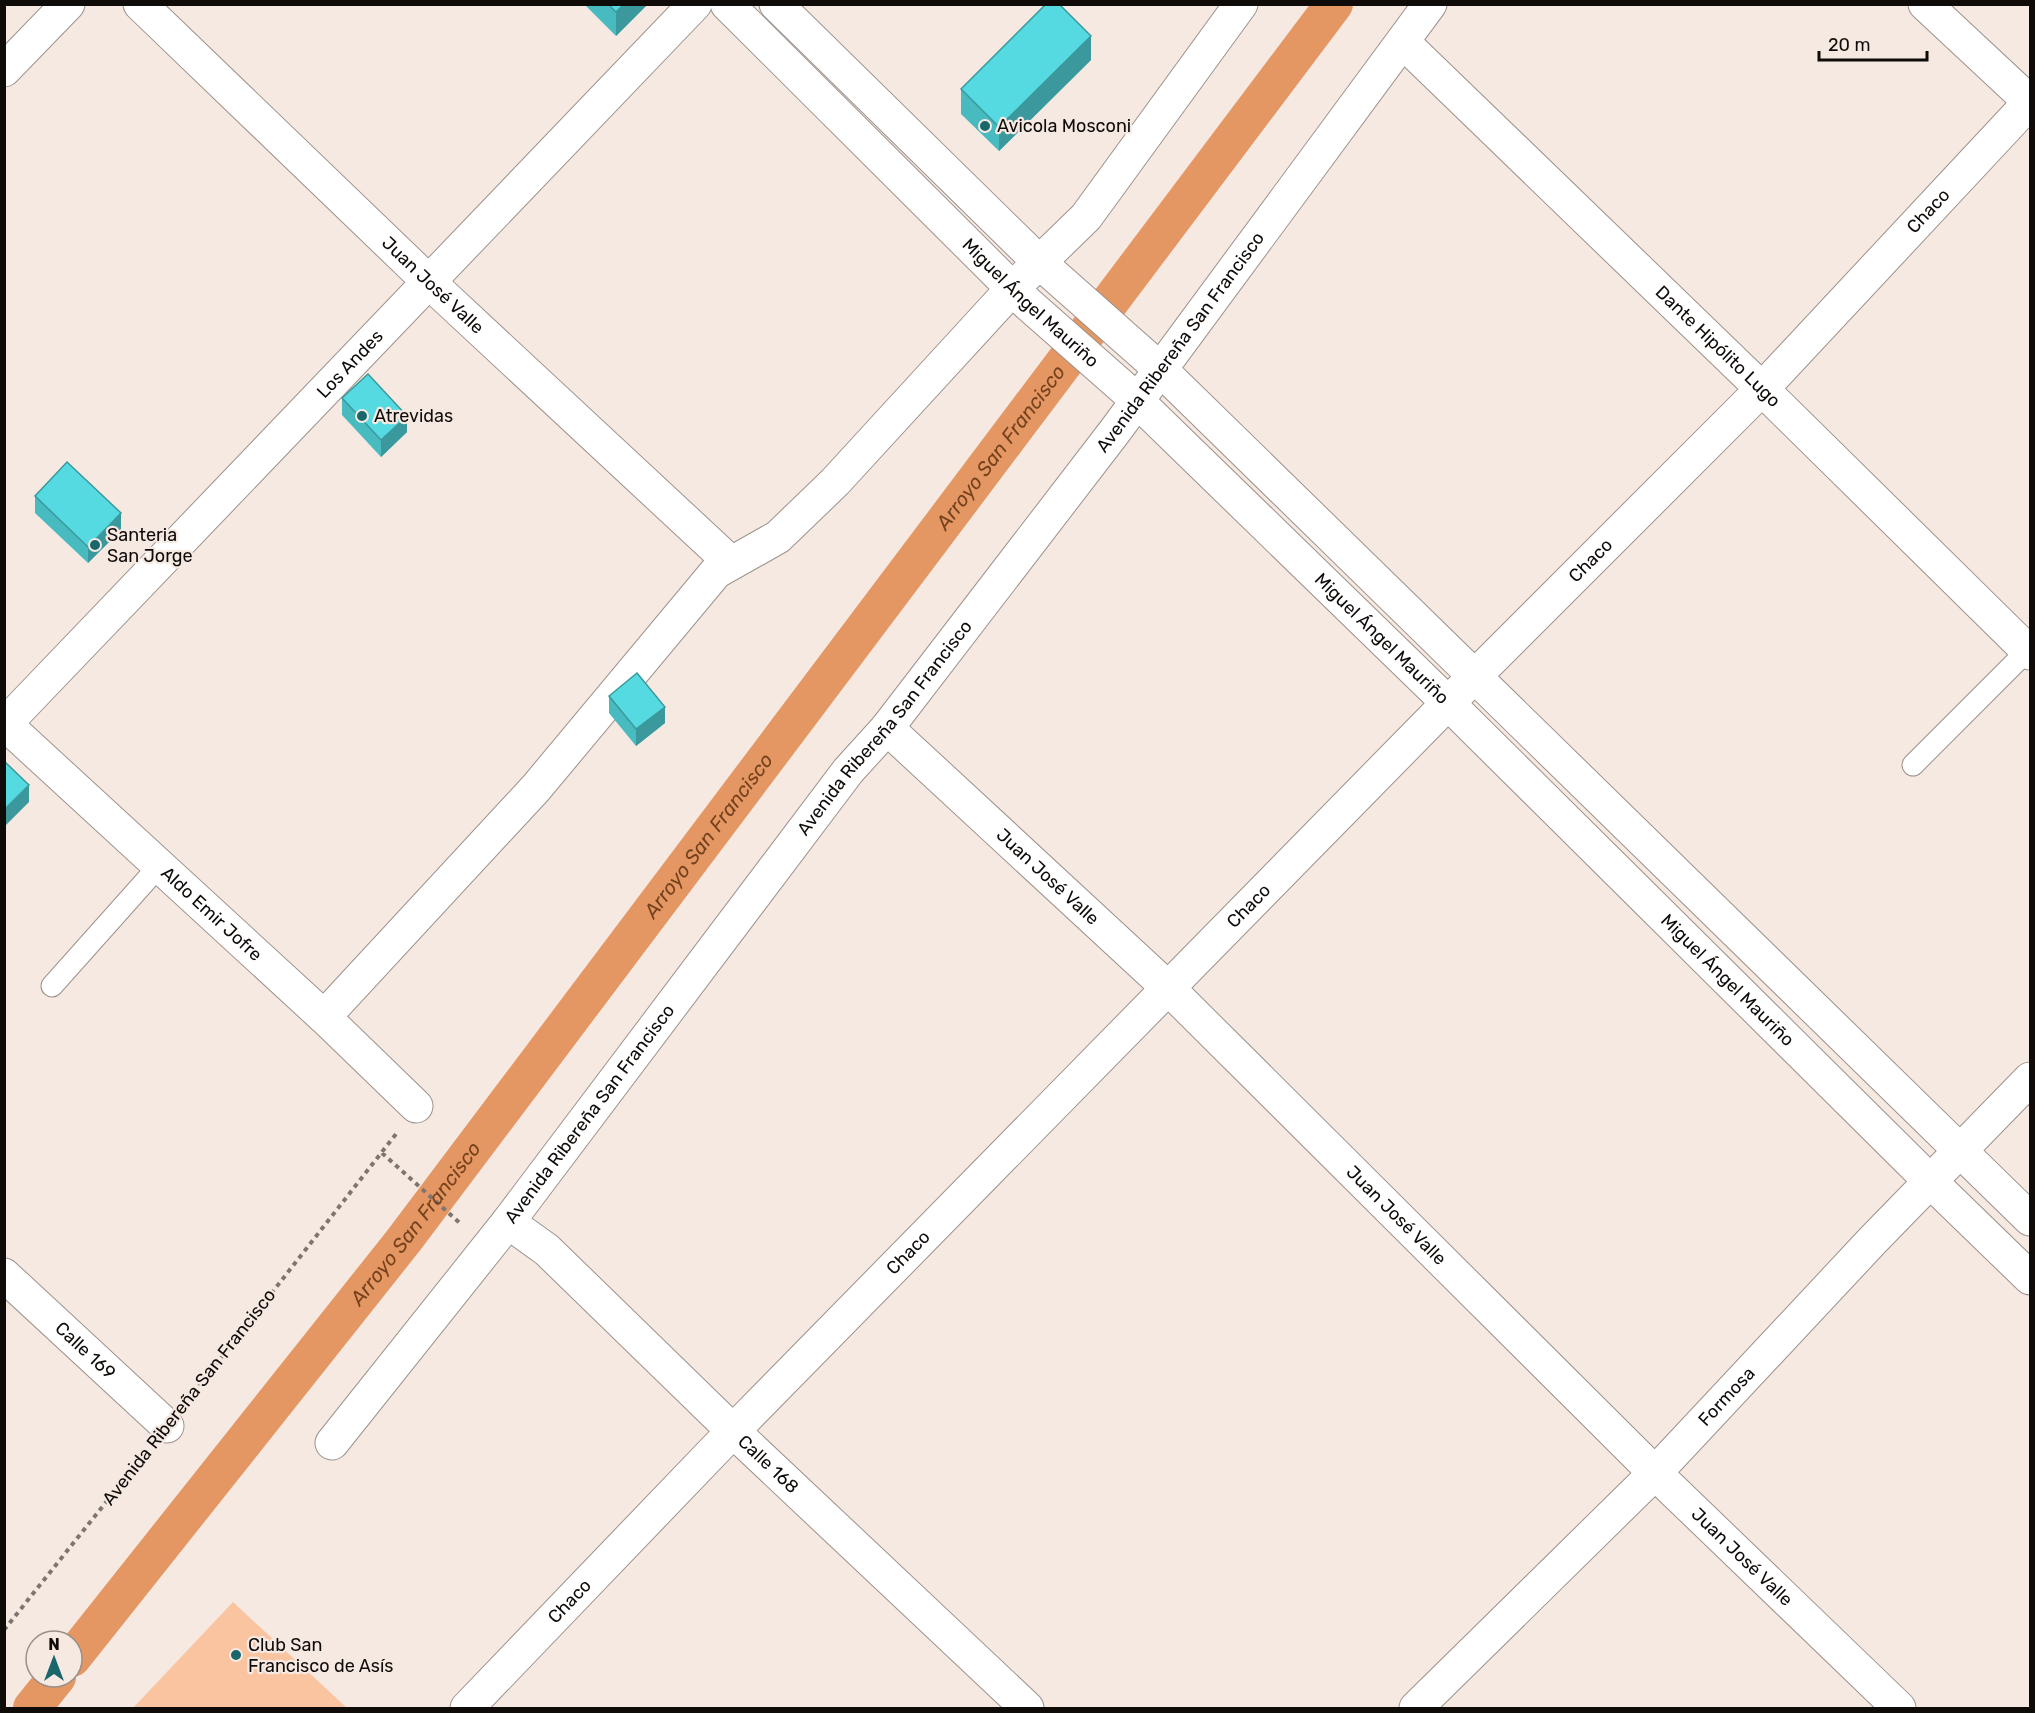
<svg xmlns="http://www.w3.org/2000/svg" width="2035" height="1713" viewBox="0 0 2035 1713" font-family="Rubik,sans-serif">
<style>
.garden{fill:#fac4a1}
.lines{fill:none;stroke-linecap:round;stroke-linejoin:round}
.canal{stroke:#e49663;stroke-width:38}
.lane-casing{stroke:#9d928c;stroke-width:23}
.street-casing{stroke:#9d928c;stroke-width:35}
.secondary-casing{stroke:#9d928c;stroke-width:35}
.path{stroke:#7d7570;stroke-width:4;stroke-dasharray:4.5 4.5;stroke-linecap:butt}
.lane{stroke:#fff;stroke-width:21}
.street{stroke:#fff;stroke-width:33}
.secondary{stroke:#fff;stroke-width:33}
.wall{fill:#48bbc1}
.shaded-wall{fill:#3b999d}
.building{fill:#54dae0;stroke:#3b999d;stroke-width:1.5}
.poi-dot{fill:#19676a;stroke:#f5e9e2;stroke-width:2}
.labels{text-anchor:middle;stroke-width:4.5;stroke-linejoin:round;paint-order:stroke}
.poi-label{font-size:18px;fill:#0f0b09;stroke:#f5e9e2;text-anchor:start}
.street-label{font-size:18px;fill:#0f0b09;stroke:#f5e9e2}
.water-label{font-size:20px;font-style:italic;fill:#75421d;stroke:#f5e9e2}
</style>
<rect width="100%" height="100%" fill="#f5e9e2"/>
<path class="garden" d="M233,1602l114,106h-214z"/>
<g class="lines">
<g class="canal">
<path id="s1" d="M72,1658l332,-418 930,-1236"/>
<path d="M32,1708l25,-31"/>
</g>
<g class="lane-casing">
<path id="lane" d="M1913,765l115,-115
M52,986l107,-120"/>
</g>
<g class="street-casing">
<g id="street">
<path id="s2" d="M140,4l290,279 301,280"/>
<path d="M1925,4l105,98"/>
<path id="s3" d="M1403,42l359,347 268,264"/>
<path d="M4,70l64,-66"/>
<path id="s4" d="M4,723l320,294 92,89"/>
<path id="s5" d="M4,725l691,-721"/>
<path id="s6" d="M887,728l281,260 487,485 244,235"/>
<path d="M324,1017l212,-229 180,-216 62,-35 57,-55 178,-194 73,-71 155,-213"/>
<path id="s7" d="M508,1222l39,28 186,181 294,277"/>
<path id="s8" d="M4,1275l163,151"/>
<path id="s9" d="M332,1443l176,-221 340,-451 39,-43 228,-297 315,-427"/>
<path id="s10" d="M467,1708l266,-277 715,-728 314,-314 268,-287"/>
<path id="s11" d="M1416,1708l239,-235 218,-233 157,-161"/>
</g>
</g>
<g class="secondary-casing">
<g id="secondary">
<path id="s12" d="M727,4l300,299 101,89 320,311 482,478 100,97"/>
<path d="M776,4l263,258 121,107 870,850"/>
</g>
</g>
<path class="path" d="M382,1153l80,72
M188,1400l208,-266
M4,1630l142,-178"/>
<use href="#lane" class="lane"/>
<use href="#street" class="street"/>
<use href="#secondary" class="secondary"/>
</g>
<path class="wall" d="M584,4h64l-32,32z
M1091,60l-92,91 -38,-37v-25z
M342,398l65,34 -26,25 -39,-42z
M35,496l86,34 -33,33 -53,-50z
M609,696l56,27 -29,23 -27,-33z"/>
<path class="shaded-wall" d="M624,4h24l-32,32v-24z
M1091,36v24l-92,91v-24z
M407,416v16l-26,25v-17z
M121,513v17l-33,33v-16z
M665,707v16l-29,23v-17z
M29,785v17l-25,25v-17z"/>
<path class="building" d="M608,4h16l-8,8z
M1046,4h13l32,32 -92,91 -38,-38z
M368,374l39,42 -26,24 -39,-42z
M67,462l54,51 -33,34 -53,-51z
M637,673l28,34 -29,22 -27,-33z
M4,761l25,24 -25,25z"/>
<g class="poi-dot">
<circle cx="985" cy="126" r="6"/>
<circle cx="362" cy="416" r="6"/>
<circle cx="95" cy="545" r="6"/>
<circle cx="236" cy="1655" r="6"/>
</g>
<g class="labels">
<g class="poi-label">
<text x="997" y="132">Avicola Mosconi</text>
<text x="374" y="422">Atrevidas</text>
<text x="107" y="541">Santeria<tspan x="107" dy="21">San Jorge</tspan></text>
<text x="248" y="1651">Club San<tspan x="248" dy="21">Francisco de Asís</tspan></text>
</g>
<g class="street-label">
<text dy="6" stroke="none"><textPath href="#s10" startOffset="2092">Chaco</textPath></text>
<text dy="6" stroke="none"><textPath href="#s2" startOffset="406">Juan José Valle</textPath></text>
<text dy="6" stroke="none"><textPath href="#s12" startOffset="426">Miguel Ángel Mauriño</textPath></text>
<text dy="6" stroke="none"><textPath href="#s9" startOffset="1390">Avenida Ribereña San Francisco</textPath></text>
<text dy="6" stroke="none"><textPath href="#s3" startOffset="438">Dante Hipólito Lugo</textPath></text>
<text dy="6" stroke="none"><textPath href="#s5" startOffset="500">Los Andes</textPath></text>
<text dy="6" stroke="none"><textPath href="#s10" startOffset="1606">Chaco</textPath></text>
<text dy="6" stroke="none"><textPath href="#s12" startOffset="912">Miguel Ángel Mauriño</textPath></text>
<text dy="6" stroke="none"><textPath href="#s9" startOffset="904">Avenida Ribereña San Francisco</textPath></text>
<text dy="6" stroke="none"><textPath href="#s6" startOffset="219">Juan José Valle</textPath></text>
<text dy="6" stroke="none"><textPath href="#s10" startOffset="1120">Chaco</textPath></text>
<text dy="6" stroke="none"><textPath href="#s4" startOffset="282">Aldo Emir Jofre</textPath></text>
<text dy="6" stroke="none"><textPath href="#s12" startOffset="1398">Miguel Ángel Mauriño</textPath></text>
<text dy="6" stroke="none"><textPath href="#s9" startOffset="418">Avenida Ribereña San Francisco</textPath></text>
<text dy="6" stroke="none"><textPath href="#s6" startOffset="705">Juan José Valle</textPath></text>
<text dy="6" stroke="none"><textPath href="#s10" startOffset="634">Chaco</textPath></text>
<text dy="6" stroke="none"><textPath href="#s8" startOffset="111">Calle 169</textPath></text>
<text transform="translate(189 1397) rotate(-52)" y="6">Avenida Ribereña San Francisco</text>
<text dy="6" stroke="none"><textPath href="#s11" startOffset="440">Formosa</textPath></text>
<text dy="6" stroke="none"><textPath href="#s7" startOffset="356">Calle 168</textPath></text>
<text dy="6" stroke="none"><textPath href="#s6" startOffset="1191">Juan José Valle</textPath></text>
<text dy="6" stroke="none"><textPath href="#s10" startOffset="148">Chaco</textPath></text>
</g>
<g class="water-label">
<text dy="7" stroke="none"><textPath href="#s1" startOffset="1526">Arroyo San Francisco</textPath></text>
<text dy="7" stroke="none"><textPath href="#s1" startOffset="1040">Arroyo San Francisco</textPath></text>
<text dy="7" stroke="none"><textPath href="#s1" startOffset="554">Arroyo San Francisco</textPath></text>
</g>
</g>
<rect width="2035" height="1713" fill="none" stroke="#0f0b09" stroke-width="12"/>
<g transform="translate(54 1659)"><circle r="28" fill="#f5e9e2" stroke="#99908b" stroke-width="1.5"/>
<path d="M0-4.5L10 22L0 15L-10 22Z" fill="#19676a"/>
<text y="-9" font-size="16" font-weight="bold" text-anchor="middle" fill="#0f0b09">N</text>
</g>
<path d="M1819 51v9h108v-9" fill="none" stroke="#0f0b09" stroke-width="3"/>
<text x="1828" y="51" font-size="18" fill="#0f0b09" stroke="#f5e9e2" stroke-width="4.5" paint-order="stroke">20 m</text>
</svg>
